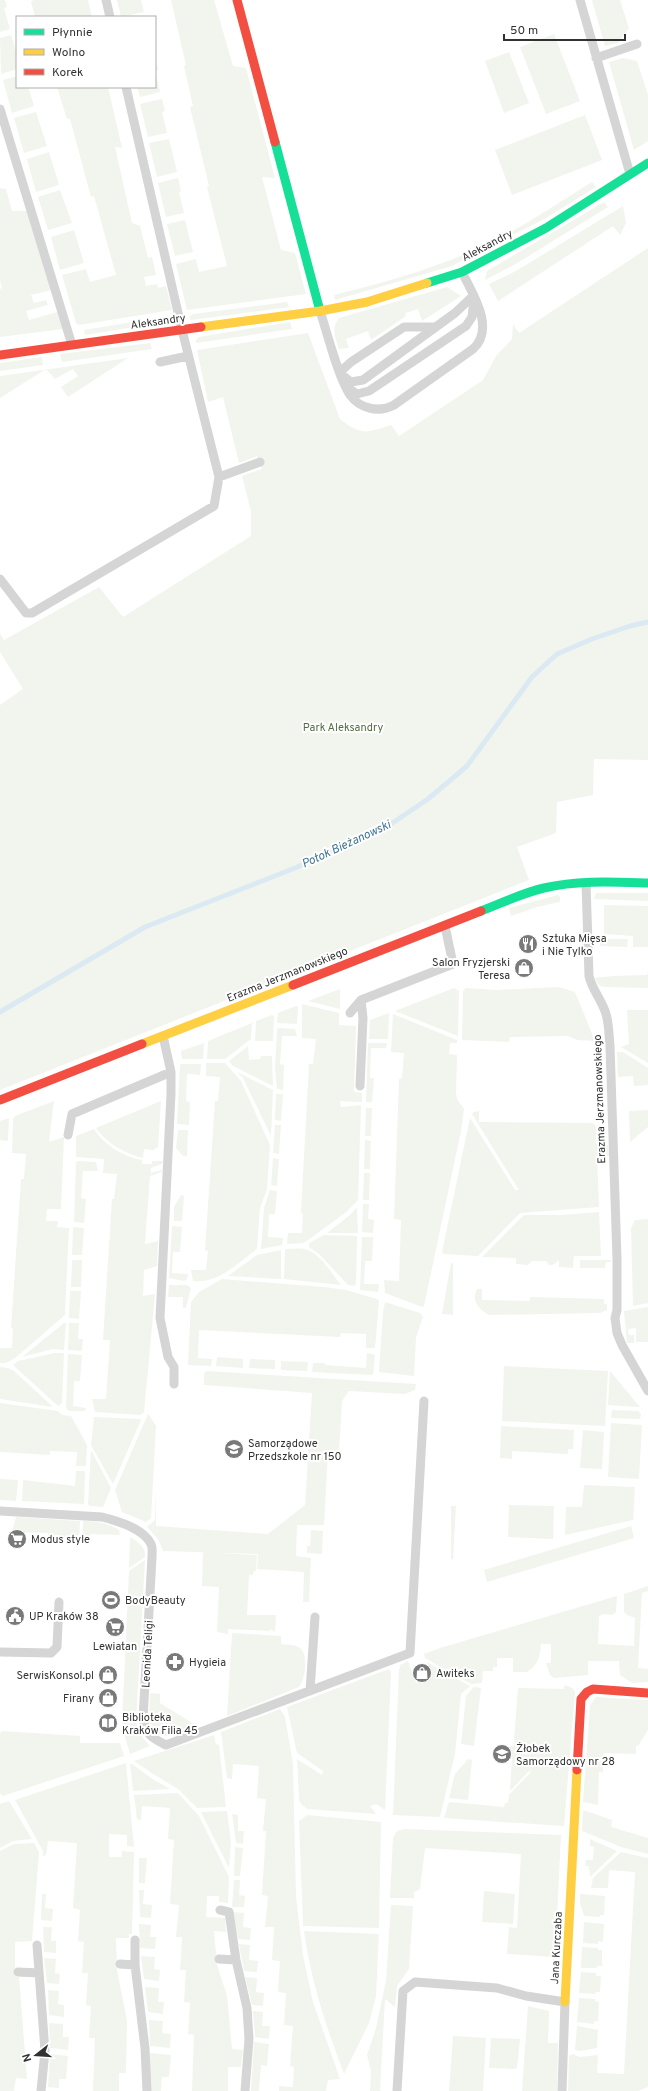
<svg xmlns="http://www.w3.org/2000/svg" width="648" height="2091" viewBox="0 0 648 2091" font-family="Overpass,sans-serif">
<style>
.green{fill:#f2f5ed}
.lines{fill:none;stroke-linecap:round;stroke-linejoin:round}
.stream{stroke:#dbe9f2;stroke-width:5}
.lane{stroke:#d5d5d5;stroke-width:9}
.fast{stroke:#16e098;stroke-width:9}
.slow{stroke:#ffcf43;stroke-width:9}
.jam{stroke:#f24e42;stroke-width:9}
.labels{text-anchor:middle;stroke-width:4;stroke-linejoin:round;paint-order:stroke}
.street-label{font-size:11px;fill:#313131;stroke:#fff}
.park-label{font-size:11px;fill:#546c3e;stroke:#fff}
.poi-label{font-size:11px;fill:#313131;stroke:#fff;text-anchor:start}
.water-label{font-size:12px;font-style:italic;fill:#3e7493;stroke:#fff}
</style>
<rect width="100%" height="100%" fill="#fff"/>
<path class="green" d="M0,0h5l2,7 -3,1 6,21 -10,3z
M33,0h55l4,17h-57l-4,-15z
M117,0h24l3,12 -23,5z
M171,0h43l19,66 13,2 29,110 -13,-1 19,73 14,3 11,41 -119,16 -11,-46 20,-5 3,13 28,-6 -20,-79 2,-1 -19,-79 3,-1 -9,-40 2,-1z
M592,0h28l9,28 -11,15 -13,3z
M554,34l26,67 -34,13 -26,-67z
M11,35l6,20v14l-16,5 -1,-36z
M509,52l20,51 -25,10 -19,-52z
M623,58l14,3 11,34v46l-14,9 -25,-88z
M155,59l3,11 -3,1 5,21 -20,5 -3,-10h18z
M17,76v11l12,2 5,17 -22,7 -9,-33z
M57,87h51l14,61 -7,-1 17,76 8,3 8,32 4,-1 4,18 -12,2 2,9 11,-2 1,4 8,-2 6,24 -93,15 -3,-2 -14,-48 24,-6 4,13 26,-7 -22,-79 -3,1 -21,-78h-3z
M162,99l3,12 -3,1 5,21 -19,4 -8,-33z
M36,112l11,34 -23,7 -10,-35z
M585,115l17,45 -90,35 -17,-45z
M169,139l8,33 -20,5 -8,-34z
M49,152l10,33 -23,7 -9,-33z
M178,178l3,13 -2,1 5,21 -18,4 -8,-34z
M592,182l4,5 -50,31 -94,48 -117,34 -1,-5c49,-12 99,-26 145,-47 40,-18 76,-43 113,-66z
M0,188l6,1 6,22h15l24,79 -20,5 3,8 12,-3 2,5 -22,6 3,9 28,-8 6,17 -63,8v-48l2,-1 -2,-8z
M60,190l12,33 -24,7 -10,-33z
M604,202l4,5 -94,58 -29,15 2,-9z
M623,206l3,17 -6,12 -7,-9 -115,75 -9,-17 27,-13z
M185,220l8,32 -18,4 -8,-32z
M74,230l10,33 -24,7 -9,-33z
M648,248v512l-54,-1 -1,36 -36,7 -1,31 -39,14 12,33 -529,210v-385l23,-16 -23,-37v-18l4,6 95,-53 24,30 128,-81v-25l-9,-35 20,-7 -5,-13 -18,7 -16,-66 -15,5 -11,-52 111,-17 32,86c22,17 26,14 51,6l8,11 84,-56 13,-24 16,-17 1,-15 6,9z
M447,287l14,9 -39,25 -4,-12 -13,4 1,3 -35,24 -3,-9 -22,8 3,9 -10,1c-4,-13 -8,-20 0,-31z
M287,302l2,5 -98,13 -2,-3 4,-3z
M145,320l1,5 -61,10 -1,-5z
M290,322l2,7 -96,14v-3l3,-3z
M150,343l2,6 -90,13 -2,-8z
M42,357l1,8 -43,6v-8z
M128,358l-60,39 -7,-10 17,-11 -5,-7 -18,10 -9,-10 -46,29v-22z
M596,893h52v8l-54,-2z
M558,895l2,2v5l-23,5 -26,9 -2,-8z
M604,905l44,1v41h-15v-11l-29,-2z
M600,939h28l-1,8 -27,-1z
M648,971v17l-43,-1 -5,-1 -6,-8 19,-2 34,-1z
M558,987l17,5 20,49 -18,-1 -9,-4 -58,1 -1,5 -47,-2 1,-49 3,-3 30,2z
M454,988l5,3 -1,45 -63,-25z
M340,989v20l-32,-8z
M302,1004l37,9v12l17,1 -2,66 8,1v9l-22,-1 1,6 20,-2 -3,95 -13,13 -37,27 -5,3 -16,1 1,-11h14l1,-19 -2,-1 8,-149h4l3,-25 -14,-1z
M296,1006l2,1 -1,17 -20,-1 1,-10z
M627,1010h21v53l-27,-16 8,-3z
M389,1013l-1,26h-19l1,-19z
M393,1014l64,26v3h-7l-1,11 8,1 -1,38 1,6 7,10 -3,22 -37,175 -2,1 -37,-14 -1,-13 15,1 2,-61 -7,-1 5,-140 3,-1 2,-25 -13,-1z
M272,1015l2,1 -1,25h-18l1,-20z
M252,1023l-1,16 -26,20h-18l1,-18z
M279,1028l16,1 2,7h-15l-2,28 4,1 -1,25 -6,-1 -2,-21 2,-39z
M204,1043l-1,16h-21l-1,-8z
M368,1043h19l-1,5h-15l-1,30h4l-2,24h-6z
M248,1046l1,14 11,-1 1,-3h11l1,30 -40,-20 -4,-5z
M617,1052h6l25,16v31v-14l-14,1 -1,-10 -15,1z
M206,1063h19l16,18 29,64 -3,44 -7,19 -3,41c-19,14 -39,35 -64,32l-2,-11h15l2,-19 -3,-1 10,-149h3l2,-24 -14,-1z
M182,1064h19l-1,11 -13,-1 -1,27 4,1 -1,23 -12,-1 3,-59z
M237,1072l36,18 -2,46 -28,-58z
M276,1094h7l-2,27 -6,-1z
M54,1101l-5,41 15,-5 -3,72h-14l-1,12h12l-1,6 12,1 -4,87 -50,43c-5,3 -9,6 -15,5v-15h12l1,-20h-2l10,-149h3l2,-25 -14,-1 1,-34 2,-3z
M161,1101l-3,46 -5,3 -9,-1 -1,9c-17,-4 -37,-15 -47,-30z
M648,1107v20l-18,15 -1,-31 19,-1z
M366,1108h6l-1,28h-6z
M479,1111v11l114,1 3,3v18l12,1 1,11 -12,1 2,50 -79,6 -42,43 -34,-2 -2,-2 28,-134 45,72h4l-47,-76 2,-2z
M9,1118l-1,21 -1,2 -7,-1v-19z
M275,1125h6l-2,29 -6,-1z
M94,1129c10,16 30,28 48,31v4h10v-3h11l-1,3 -11,4v5l11,-3v2l-12,4 -5,68 13,-3 -1,25 -13,4 -1,26 12,-2 -11,118 -4,3 -45,-3 -3,-13h14l4,-59h-7l9,-141h2l3,-25 -14,-1 1,-14 -28,-2v-21z
M178,1130h10l-1,26h-4l-7,-8z
M365,1140l6,1 -1,28h-6z
M273,1158l6,1 -2,27 -6,-1z
M78,1161l18,1 2,9h-15l-2,27 5,1 -2,24 -10,-1 2,-60z
M364,1173h6l-1,27h-6z
M270,1190l7,1 -2,23h-6l-1,23 15,1 -1,7 -21,4 3,-41z
M181,1195l3,1 -2,25h-8v-14z
M363,1204h6l-1,15 6,1 -1,13 -11,-1z
M357,1207l1,26h-31l23,-18z
M599,1212l2,44h-27l-1,12 -14,-1v-7l-6,5h-4l-3,-4h-14l-4,4 -12,-1v-6l-34,-1 42,-42h37z
M648,1219v84l-15,3 -2,-78 4,-8z
M173,1226l9,1 -2,25h-7l-1,21 16,1 -1,5 -3,2 -15,-3 3,-51z
M73,1227l11,1 -2,27h-10z
M324,1235l33,1 -1,48 -2,2 -6,-1 -29,-31 -10,-7v-4z
M362,1237h11l-1,24h-7l-1,23h15l-1,8 -18,-2z
M285,1249c6,0 13,-1 19,0 16,3 28,25 37,36l-57,-6z
M281,1250v29l-53,-3 29,-21z
M72,1260h10l-1,27h-10z
M580,1260h31v2h-5l-1,6h-25z
M451,1263h2v52l-11,-1z
M222,1279l102,8 22,3 31,9 2,2 -4,47h-9v-14l-25,-1 -1,4 -141,-7 -1,28 14,1 -1,7 -23,-1 3,-63 8,-10z
M169,1285h18l4,3 -5,20h-3v-11h-15z
M477,1289h5v11l48,1v-4l74,2v5h3v6l-7,3 -111,2c-10,-6 -18,-14 -12,-26z
M70,1291h11l-2,28 -10,-1z
M385,1302l35,11 3,4 -7,20 -2,39 -35,-4 4,-60z
M648,1307v35h-12v-14l-8,1 1,6h5v8h-7l-3,-32z
M64,1323h2l-2,27 -11,-1 -31,8z
M69,1323h10l-1,16h5l-1,12 -14,-1z
M55,1353h9l-2,50 -4,3 -45,-41 5,-4z
M367,1353l8,2 -2,19 -2,1 -59,-3 1,-9h12v2l41,3z
M68,1354l14,1 -2,26h-6l-1,25 13,2 -1,3h-16l-3,-3z
M217,1357l26,2v9l-27,-2z
M250,1359l25,1v9l-26,-1z
M281,1361l27,1 -1,9 -26,-1z
M504,1366l104,5 -3,55 -103,-5z
M0,1367l8,1 6,3 39,36 -53,-8z
M206,1371l210,13 -1,6 -10,4 -56,-3 -7,10 -3,51h-11l-4,73h-27l-1,31 15,2 -2,44h-6l1,-30 -47,-3 1,-15 -95,-3 -5,-12 -11,-12 8,-7 1,-32v38l112,8 37,-29 7,-112 -108,-8v-11z
M610,1371l30,36 -32,-2z
M0,1403l58,8 4,4 9,1 16,29 -1,21h-10l1,-14 -27,-1v4l-50,-3z
M612,1410l26,1 3,3 -1,5 -29,-1z
M148,1414l8,12 -5,92 -5,4 -24,-10 -7,-22z
M94,1417l46,2 1,1 -28,64 -22,-39z
M611,1423l31,2 -3,54 -31,-2z
M501,1426l73,4 -1,19h-5v5l-56,-3v8l-12,-1z
M583,1430l21,2 -2,37 -22,-1z
M91,1450l20,38 -8,19 -13,-1 -2,-2z
M76,1471h9l-1,33 -62,-3 1,-21 52,6z
M0,1479l18,1 -2,21 -16,-1z
M584,1485l51,2 -2,33 -68,15 1,-28h16z
M509,1505l45,1 -1,33 -45,-2z
M451,1506h5l-3,53h-2z
M16,1517l64,4 -1,20h-2l-1,-4h-13l-1,3h-14v-7l-36,-1z
M83,1521c13,0 25,2 36,9l1,5 -30,-1v7h-7z
M631,1526l3,12 -147,44 -3,-12z
M311,1530l12,1 -1,23 -15,-1v-7h3z
M130,1537c8,5 16,10 15,20l-16,11z
M203,1552l54,3 -1,16h-2l-1,4h-4l-2,40h29l-1,17 -5,-3v2l-42,-2v5l-11,-2 2,-45 -17,-1z
M145,1560l-9,161 2,11 12,14 -20,8 -7,-24 -1,-8 7,-151z
M648,1586v5l-6,2 -4,75 10,1v13l-16,1 -12,-8 -1,-14h-31v14l-34,3 -4,-3 -4,-12h5v-19h-10c-1,13 -3,21 -14,28h-14v-14h-16v9h-4v4h-10l-1,12 -11,1 -46,-26 -1,-4 16,-6 177,-52 -1,16 -4,3 -8,-1 -5,2 -1,28 36,2 1,-28 -8,-3 -3,-3v-18z
M232,1633l49,3v8c6,1 13,0 19,4 9,7 5,31 -1,39l-72,29z
M408,1661l8,22 16,-6 -5,-15 43,24 -9,8 -6,60 -15,63 -47,-2 6,-145 1,-5z
M389,1669l2,4 -6,137 -9,-6 -6,2 6,8 -69,-5 -5,-4 -3,-5 -2,-41 25,16 1,-4 -26,-18 -10,-46z
M565,1685l7,3 3,4 -11,134 -120,-8 4,-14 2,-2 54,5 1,-4h3l1,-8 22,-23 -2,-1 -19,20 2,-34h-3l1,-11h4l1,-5 -1,-2 4,-51 46,1z
M474,1687l7,1 -7,58 -13,-2 5,-48z
M150,1693l10,1v9l37,23 -31,10 -11,-2 -6,-11z
M596,1697l52,3v30l-10,16h-2v8l-32,-1 -1,19h-4l-1,33 -15,-3 7,-97z
M280,1709l5,8 8,47 3,133 7,58 10,47 27,77 -12,1 -2,11h-47v-5l14,1 1,-20 -4,-1 3,-40 -9,-1 2,-32 -8,-1 2,-31 -8,-1 2,-33h-9l3,-31 -6,-1 4,-64h-3l3,-32 -9,-1 2,-32 -26,-2 -1,15 -5,-1 -6,-46z
M2,1731l78,5v7h40l4,13 -121,40 -3,-3v-60z
M214,1735l2,9 3,1 7,62 -29,1 -19,-19 -28,-17 -16,-11z
M468,1759l4,1 -4,40 -19,-2 6,-24z
M126,1763l8,84 -7,-1v-11l-18,-1v23h13v-6l12,1 -2,82h-3v4h-13l1,32 10,51 -1,52h-7v18h-26l2,-53h-6l2,-32 -5,-1 2,-32h-6l2,-31 -6,-1 2,-31 -7,-2 4,-65 -29,-2 -2,14 -3,1v-5l-28,-51z
M130,1764h2l22,16 16,9 -37,2z
M178,1793l21,23 30,61 -1,26 -9,-1v-6h-12l-1,21 19,1 1,14 -12,-1 3,34 10,31 5,53 11,1 -2,17h-13v24h-36l2,-56 -6,-1 2,-31 -6,-1 2,-32h-6l2,-33h-6l3,-32 -9,-1 4,-64 -6,-1 2,-31 -28,-2 -1,14 -4,-1 -3,-24z
M9,1801l23,38 -19,2 -13,7v-44z
M583,1810l29,10 -1,7 37,11v16l-27,-7 -39,-16z
M227,1811l4,31 -2,26 -28,-56z
M232,1814l6,1v16h6l-1,13 -7,-1z
M307,1815l74,7 -2,106 -76,-2 -4,-105z
M404,1829l157,6 -6,122 -48,-3 2,-27 8,1 4,-74 -96,-6 -5,41 -6,3v6h-24l3,-60 4,-7z
M590,1839l27,12 -27,26 -1,-11h-4l1,-6h7l1,-13 -4,-1z
M34,1843l5,9 -7,89 -17,1v34l4,1 8,102 -11,-1 -2,13h-14v-240l14,-7z
M235,1847l8,1 -3,28h-6z
M621,1852l27,6v229l-10,4h-70l1,-35 4,-2 6,3 19,-2 -1,18 27,1 11,-202 -26,-2 -1,18h-17l2,-10z
M139,1858h8l-2,25h-6z
M234,1880h6l-1,15 6,1 -1,11h-12z
M139,1890h5l-1,14 9,1 -1,13 -11,-1z
M484,1891l31,3 -2,30 -31,-2z
M42,1894h4l-1,14 8,1 -1,12 -11,-1z
M580,1894l25,2 -1,19h-4v2l-16,-1 -4,-13z
M391,1905l22,1 -4,63 -12,17 -2,21 -10,-8 -5,91 2,1h-12l1,-20 -4,-16 9,-27 10,-47z
M233,1912l11,1 -1,14 8,1 -1,12 -12,-1z
M584,1922l20,2 -1,18 -5,-1v3l-15,-1z
M139,1924l12,1 -1,12h6l-1,12 -15,-1z
M43,1927h9l-1,14h5v12l-12,-1z
M304,1931l75,3 -3,62 -7,27 -25,51c-18,-48 -33,-92 -40,-143z
M239,1944l11,1 -1,15 9,1 -1,11 -13,-1z
M582,1947l16,1v2h4v16h-5v2h-16z
M141,1956l14,1 -1,12 6,1 -1,11 -15,-2z
M44,1958l12,1 -1,14 5,1 -1,10 -12,-1z
M581,1972l15,1v3h5l-1,16h-4l-1,2 -16,-1z
M245,1977l12,1 -1,14 8,1 -1,13 -11,-1z
M145,1987l14,1 -1,14h6l-1,12 -15,-2z
M48,1990l11,1 -1,13 6,1v12l-15,-2z
M579,1998l16,1v2l4,1 -1,19h-4v3l-17,-2z
M528,2006l21,5 -1,32h10l-1,48h-35z
M253,2011l10,1 -1,14h8l-1,13 -14,-2z
M149,2020l14,1 -1,12 9,1 -1,14 -20,-2z
M49,2023l14,1v13h6l-1,13 -18,-2z
M577,2026l21,4 -1,18 -17,3 -5,-1z
M453,2036l33,2 -3,53h-34z
M491,2038l29,1 -3,29 -3,1 -25,-1z
M254,2042l15,2 -2,22 -6,-1 -2,26h-8z
M150,2053l21,2 -2,22h-7l-1,14h-11z
M50,2054l18,2 -2,23h-7v9l-11,-1z"/>
<g class="lines">
<path class="stream" d="M0,1012l145,-85 150,-59 93,-42 40,-27 39,-33 65,-89 25,-23 35,-15 38,-13 18,-4"/>
<path class="lane" d="M106,0l4,17
M580,0l50,174
M596,58l41,-14
M0,109l72,236
M320,311c7,21 18,66 30,84 10,14 29,18 44,10l79,-56c23,-21 -1,-56 -11,-77
M160,362l28,-6
M340,372l11,-10 53,-35h31
M342,375l9,7 12,-2 92,-67 18,-17
M348,388l9,6 12,-3 97,-65 6,-9 2,-17
M219,477l41,-15
M0,579l26,34h6l182,-107 5,-29 -37,-147 -56,-243
M586,883l3,93c3,14 13,24 17,38 3,10 3,22 4,32l7,213v51l-2,8 2,15 5,12 26,46
M350,1013l11,-13 92,-36 -8,-38
M163,1036l8,36v22l-11,224 8,39 6,10v17
M360,1086l3,-68 -2,-18
M68,1135l4,-21 99,-42
M0,1511l102,6c16,4 41,11 49,27 2,4 1,9 1,13l-9,162c4,17 8,18 23,26l244,-92 14,-252
M0,1652l51,1 6,-6 2,-45
M310,1691l5,-74
M220,1910l9,2 7,48 11,48 2,31 -4,52
M135,1940v25l10,83 2,43
M37,1945l8,106 -4,40
M219,1959l17,1
M120,1964l15,1
M18,1972l21,1
M397,2091l6,-100 12,-9 82,6 29,8 39,6 -3,89"/>
<path class="fast" d="M275,142l45,169
M427,283l35,-11 84,-44 102,-65
M481,911c21,-8 41,-18 63,-23 34,-8 69,-6 104,-5"/>
<path class="slow" d="M201,327l119,-16 47,-9 60,-19
M142,1044l151,-59
M565,2002l12,-232"/>
<path class="jam" d="M237,0l38,142
M0,355l201,-28
M293,985l188,-74
M0,1100l142,-56
M577,1770l4,-71 6,-7 6,-3 55,4"/>
</g>
<defs>
<g id="restaurant-disc" transform="scale(1)"><circle r="9.5" fill="#797979" stroke="#fff"/><path d="M-5-6h1v4h1v-4h1v4h1v-4h1v5L-1.5 .5V6h-2V.5L-5-1ZM5-6V6H3V1.5H1.5Q1.5-4 5-6Z" fill="#fff"/></g>
<g id="shop-disc" transform="scale(1)"><circle r="9.5" fill="#797979" stroke="#fff"/><path d="M-5-2.5h2.3a2.7 3.5 0 0 1 5.4 0H5L5.5 6h-11ZM-1.5-2.5h3a1.5 2.3 0 0 0-3 0Z" fill="#fff"/></g>
<g id="school-disc" transform="scale(1)"><circle r="9.5" fill="#797979" stroke="#fff"/><path d="M0-5L7-2L0 1L-7-2ZM-4 1L0 2.5L4 1V4Q0 6-4 4Z" fill="#fff"/></g>
<g id="supermarket-disc" transform="scale(1)"><circle r="9.5" fill="#797979" stroke="#fff"/><path d="M-6-5.5h2.5l.6 2H6L4.5 2H-2.5L-4.4-4H-6ZM-1.5 3.2a1.3 1.3 0 1 0 .1 0ZM3 3.2a1.3 1.3 0 1 0 .1 0Z" fill="#fff"/></g>
<g id="stadium-disc" transform="scale(1)"><circle r="9.5" fill="#797979" stroke="#fff"/><path d="M0-5a6.5 5 0 1 0 0 10a6.5 5 0 1 0 0-10ZM-3.5-1.8h7v3.6h-7Z" fill="#fff"/></g>
<g id="civic-disc" transform="scale(1)"><circle r="9.5" fill="#797979" stroke="#fff"/><path d="M-.6-6.5H3V-4.5H.6V-3L4-1V1h2V6H-6V1h2V-1L-.6-3ZM-1.2 2.5V6h2.4V2.5Z" fill="#fff"/></g>
<g id="pharmacy-disc" transform="scale(1)"><circle r="9.5" fill="#797979" stroke="#fff"/><path d="M-2-6h4v4h4v4h-4v4h-4v-4h-4v-4h4Z" fill="#fff"/></g>
<g id="library-disc" transform="scale(1)"><circle r="9.5" fill="#797979" stroke="#fff"/><path d="M-6-4Q-3-5.5-.7-3.5V5Q-3 3-6 4ZM6-4Q3-5.5 .7-3.5V5Q3 3 6 4Z" fill="#fff"/></g>
</defs>
<g fill-rule="evenodd">
<use href="#restaurant-disc" x="528" y="944"/>
<use href="#shop-disc" x="524" y="968"/>
<use href="#school-disc" x="234" y="1449"/>
<use href="#supermarket-disc" x="17" y="1539"/>
<use href="#stadium-disc" x="111" y="1600"/>
<use href="#civic-disc" x="15" y="1616"/>
<use href="#supermarket-disc" x="115" y="1627"/>
<use href="#pharmacy-disc" x="175" y="1662"/>
<use href="#shop-disc" x="422" y="1673"/>
<use href="#shop-disc" x="108" y="1675"/>
<use href="#shop-disc" x="108" y="1698"/>
<use href="#library-disc" x="108" y="1723"/>
<use href="#school-disc" x="502" y="1754"/>
</g>
<g class="labels">
<g class="street-label">
<text transform="translate(487 245) rotate(-28)" y="4">Aleksandry</text>
<text transform="translate(158 321) rotate(-8)" y="4">Aleksandry</text>
<text transform="translate(287 974) rotate(-22)" y="4">Erazma Jerzmanowskiego</text>
<text transform="translate(599 1099) rotate(-92)" y="4">Erazma Jerzmanowskiego</text>
<text transform="translate(147 1654) rotate(-87)" y="4">Leonida Teligi</text>
<text transform="translate(556 1948) rotate(-87)" y="4">Jana Kurczaba</text>
</g>
<g class="park-label">
<text x="343" y="731">Park Aleksandry</text>
</g>
<g class="poi-label">
<text x="542" y="942">Sztuka Mięsa<tspan x="542" dy="13">i Nie Tylko</tspan></text>
<text x="510" y="966" text-anchor="end">Salon Fryzjerski<tspan x="510" dy="13">Teresa</tspan></text>
<text x="248" y="1447">Samorządowe<tspan x="248" dy="13">Przedszkole nr 150</tspan></text>
<text x="31" y="1543">Modus style</text>
<text x="125" y="1604">BodyBeauty</text>
<text x="29" y="1620">UP Kraków 38</text>
<text x="115" y="1650" text-anchor="middle">Lewiatan</text>
<text x="189" y="1666">Hygieia</text>
<text x="436" y="1677">Awiteks</text>
<text x="94" y="1679" text-anchor="end">SerwisKonsol.pl</text>
<text x="94" y="1702" text-anchor="end">Firany</text>
<text x="122" y="1721">Biblioteka<tspan x="122" dy="13">Kraków Filia 45</tspan></text>
<text x="516" y="1752">Żłobek<tspan x="516" dy="13">Samorządowy nr 28</tspan></text>
</g>
<g class="water-label">
<text transform="translate(346 844) rotate(-25)" y="4">Potok Bieżanowski</text>
</g>
</g>
<rect x="16" y="16" width="140" height="72" fill="#ffffff" stroke="#adadad"/>
<rect x="24" y="29" width="20" height="6" fill="#16e098" stroke="#adadad"/>
<text x="52" y="36" font-size="12" fill="#313131">Płynnie</text>
<rect x="24" y="49" width="20" height="6" fill="#ffcf43" stroke="#adadad"/>
<text x="52" y="56" font-size="12" fill="#313131">Wolno</text>
<rect x="24" y="69" width="20" height="6" fill="#f24e42" stroke="#adadad"/>
<text x="52" y="76" font-size="12" fill="#313131">Korek</text>
<g transform="translate(36 2055) rotate(253)" stroke="#ffffff" stroke-width="3" paint-order="stroke">
<path d="M0-3L7 15L0 10L-7 15Z" fill="#313131"/>
<text y="-6" font-size="11" font-weight="bold" text-anchor="middle" fill="#313131">N</text>
</g>
<path d="M504 34v6h121v-6" fill="none" stroke="#313131" stroke-width="2"/>
<text x="510" y="34" font-size="12" fill="#313131" stroke="#ffffff" stroke-width="3" paint-order="stroke">50 m</text>
</svg>
